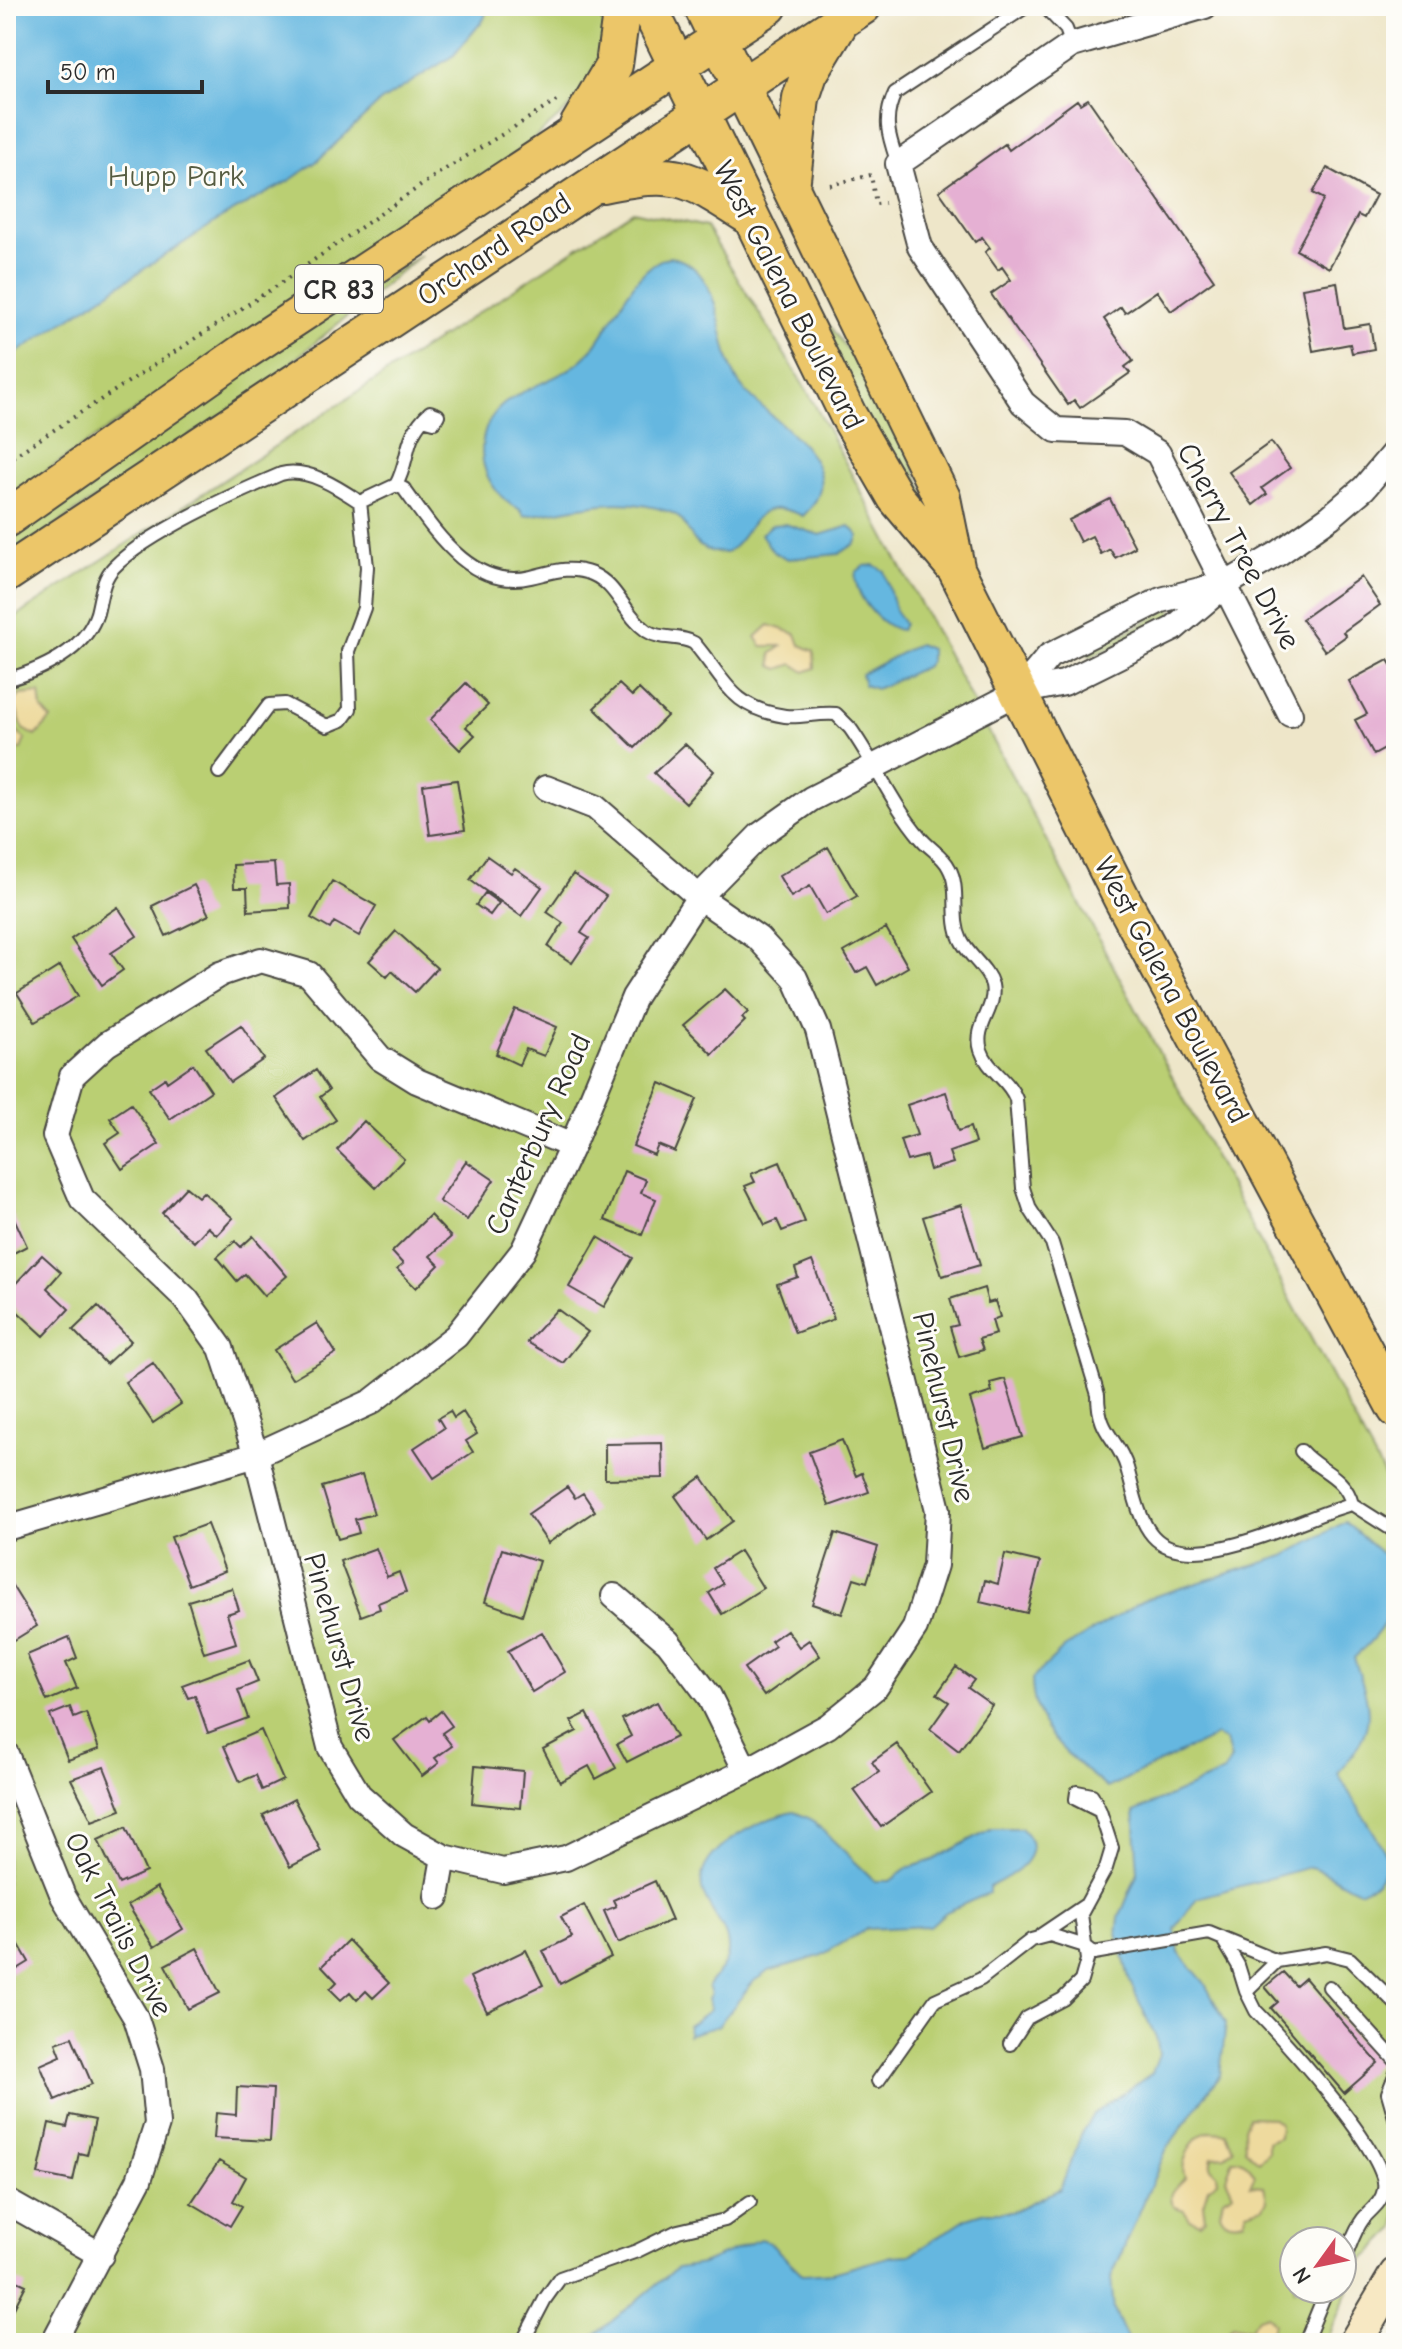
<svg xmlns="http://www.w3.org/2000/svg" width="1402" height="2349" viewBox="0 0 1402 2349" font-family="'Comic Neue',sans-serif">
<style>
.green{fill:#bacf73;stroke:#727d4f;stroke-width:2;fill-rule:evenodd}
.sand{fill:#eeda9e;stroke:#8c8264;stroke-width:2}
.water{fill:#65b7e0;stroke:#487186;stroke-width:2}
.building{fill:#e5b0d3}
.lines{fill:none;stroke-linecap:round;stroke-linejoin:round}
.lane-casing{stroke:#484743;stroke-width:16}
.street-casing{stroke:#484743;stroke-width:28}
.secondary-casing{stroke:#484743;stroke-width:36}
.primary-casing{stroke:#484743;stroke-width:40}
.path{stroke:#484743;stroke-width:4;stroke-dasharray:2 6;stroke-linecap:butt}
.lane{stroke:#fff;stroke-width:12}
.street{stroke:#fff;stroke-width:24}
.secondary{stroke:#f7e8c3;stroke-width:32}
.primary{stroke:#ecc669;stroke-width:36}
.labels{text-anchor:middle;stroke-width:6;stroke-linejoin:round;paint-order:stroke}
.shield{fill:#fdfcf7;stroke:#6a6a68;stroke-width:2}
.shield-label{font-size:28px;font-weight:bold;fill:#2b2b2b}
.park-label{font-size:30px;fill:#565c41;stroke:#fdfcf7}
.street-label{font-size:30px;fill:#2b2b2b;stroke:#fdfcf7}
</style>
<rect width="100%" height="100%" fill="#fdfcf7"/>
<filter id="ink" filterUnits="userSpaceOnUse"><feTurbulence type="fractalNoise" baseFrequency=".0125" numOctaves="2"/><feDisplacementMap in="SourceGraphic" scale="16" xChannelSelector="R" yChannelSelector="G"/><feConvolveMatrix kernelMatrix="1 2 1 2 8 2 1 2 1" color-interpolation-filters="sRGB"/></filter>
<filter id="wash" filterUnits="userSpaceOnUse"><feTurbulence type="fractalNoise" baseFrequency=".006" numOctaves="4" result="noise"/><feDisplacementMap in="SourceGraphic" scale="32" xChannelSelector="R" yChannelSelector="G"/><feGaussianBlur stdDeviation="1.8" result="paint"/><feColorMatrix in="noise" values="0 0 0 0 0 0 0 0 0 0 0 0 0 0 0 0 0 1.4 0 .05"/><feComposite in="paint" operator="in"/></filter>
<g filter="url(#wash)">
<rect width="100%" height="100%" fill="#eee6c9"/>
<path class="green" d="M6,6h598c22,66 -43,109 -86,146l-512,346z
M633,211l73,16 103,167 587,1104v730l-37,36 -33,79h-1320v-1720zM1294,2241h48v48h-48z
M421,255l-168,139 -247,164v-24l231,-162z
M807,296l82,109 45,112 -71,-97z
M1171,608l2,7 -5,5 -77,37 -4,-4z"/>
<path class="sand" d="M769,625l27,9 4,11 14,6 1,17 -10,4 -12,-8 -14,5 -7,-3 -1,-12 11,-8h-20l-6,-9z
M40,693l2,16 9,10 -15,17 -13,-7 -9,-26 6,-8z
M6,710l5,5v12l14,12 -4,10h-15z
M1249,2117l24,1 7,6 -1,13 -11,5v10l-9,9 -14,-12 -1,-22z
M1208,2132l18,1 7,15 -8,8 -13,1 -2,10 7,7 1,7 -10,7 -5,16 2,14 -5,5 -10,-4 -6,-9 -9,-3c-10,-13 2,-20 10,-29 -6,-15 7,-42 23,-46z
M1233,2159c10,-1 18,8 22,16l-5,10 14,1 3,14 -4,7 -16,5 -3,9c-10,3 -20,2 -24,-9l3,-13 10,-6 -7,-15z
M1267,2315l7,8 -6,14 -14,6h-24l-3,-10 5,-8 18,4 8,-11z"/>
<path class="water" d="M6,6h482l-4,13 -30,36 -74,47 -64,60 -27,19 -66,36 -217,143z
M670,257c54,9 46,85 67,123 19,35 125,82 66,136 -51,-25 -49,20 -77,37 -42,0 -32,-32 -56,-41 -55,-19 -91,-2 -146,4 -3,-9 -11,-9 -18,-15 -18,-17 -27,-37 -23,-61 9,-52 68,-51 101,-82 29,-27 46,-93 86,-101z
M785,524l35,11 30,-9 9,10 -3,7 -17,11 -51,5 -15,-7 -12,-18 11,-9z
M874,565l10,6 11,39 9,14 -3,6c-19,-1 -50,-37 -45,-58l8,-6z
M918,644l12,5v12l-5,6 -49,22 -12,-4 -3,-11z
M1345,1522l44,38c4,55 4,60 -35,98 19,56 23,68 -16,115 16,32 39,57 51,91l-13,19 -17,8c-19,-7 -30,-20 -49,-24l-113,31 -22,31 4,24 25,29 22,41 -6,52 -53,73 -56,130 3,32 15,33h-544l92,-75 25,-4 58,-25 9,3 34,33 29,-2 60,-17 18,-1 57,-37 19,-6h25l49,-23 23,-59 11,-16 58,-41 7,-18 -2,-15 -27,-58 -13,-49 2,-15 19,-46 -4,-60 90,-40 7,-13 -5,-18 -10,-5 -109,52c-36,-31 -75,-56 -75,-109l32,-31 82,-49 138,-43z
M794,1812l17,7 64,62h15l18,-13 25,-8 59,-32h29c30,27 -11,49 -32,59v6l-43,19 -16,14 -63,3 -47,27 -51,15 -15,10 -36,45 -30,9v-9l22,-16 -2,-11 3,-5 -3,-8c7,-12 20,-20 20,-36 1,-23 -21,-40 -26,-61 -8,-39 61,-72 92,-77z"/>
<g id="blocks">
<path class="building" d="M1088,99l126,181 -43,31 -14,-20 -32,22 -4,-6 -17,12 29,42 -8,6 5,6 -50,35 -6,-8 -6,5 -77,-111 20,-14 -9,-13 -4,3 -13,-18 5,-4 -8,-11 -7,5 -36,-51 66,-47 4,6 68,-50 3,4z
M1327,168l49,27 -12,23 -6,-3 -29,53 -33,-18 28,-51 -11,-6z
M1337,282l7,46 26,-4 4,25 -22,4 -2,-9 -37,7 -11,-63z
M1271,442l19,26 -28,20 5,6 -14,11 -24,-33z
M1110,499l25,48 -20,11 -5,-9 -9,5 -9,-18 -12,6 -11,-22z
M1361,577l19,28 -37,27 3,4 -21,15 -23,-32z
M1388,660l5,8 3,-1v76l-22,12 -19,-35 12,-6 -18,-33z
M466,683l22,22 -22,22 9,8 -15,15 -30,-30z
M619,684l13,12 7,-7 28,27 -32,32 -41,-40z
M685,744l29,27 -28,32 -32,-30z
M457,780l8,50 -35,5 -7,-50z
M828,847l29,49 -31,18 -16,-28 -19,11 -12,-21z
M487,856l24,17 4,-5 27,19 -21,29 -51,-36z
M274,863l2,22 13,-1 1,24 -42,3 -1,-23h-13l-1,-23z
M573,874l33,22 -25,37 8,5 -17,25 -24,-16 15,-24 -16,-11z
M332,881l44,25 -17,30 -25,-14 -4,7 -19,-11z
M194,885l15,30 -43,21 -14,-30z
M485,893l14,10 -9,12 -14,-10z
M118,907l19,29 -26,17 12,17 -21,15 -31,-46z
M886,928l22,39 -31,18 -10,-18 -11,6 -12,-21z
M396,931l41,37 -22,24 -23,-21 -5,6 -18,-16z
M60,966l18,30 -43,26 -18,-29z
M725,989l23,23 -6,6 3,3 -33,33 -29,-29z
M515,1009l42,18 -13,29 -18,-7 -7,16 -23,-11z
M241,1025l23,34 -34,23 -24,-34z
M193,1064l18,27 -41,28 -21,-30 16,-11 2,4z
M316,1070l13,20 -9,7 16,23 -31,21 -29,-43z
M660,1083l37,16 -22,53 -17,-7 -4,10 -21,-9z
M946,1092l12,39 12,-4 5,16 -26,9 4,11 -23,7 -4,-14 -19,5 -7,-21 17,-5 -10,-30z
M131,1104l28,40 -37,25 -17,-26 15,-10 -10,-15z
M364,1121l40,38 -28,29 -39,-38z
M466,1161l28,19 -27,40 -28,-19z
M780,1162l25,60 -23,9 -5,-11 -12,5 -20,-39 10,-4 -4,-8z
M624,1171l22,9 -5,13 15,6 -14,36 -37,-15z
M186,1187l12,10 5,-5 30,26 -16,17 -9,-8 -14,15 -32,-29z
M6,1201l21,45 -21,11z
M961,1205l19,60 -38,11 -19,-59z
M430,1215l21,22 -21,19 9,9 -23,23 -19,-19 6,-5 -11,-12z
M253,1236l34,40 -23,20 -19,-22 -8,7 -20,-24 18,-16 6,6z
M598,1237l35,21 -29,49 -35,-20z
M42,1255l19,17 -14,16 22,21 -25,27 -38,-35v-7z
M812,1261l22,58 -39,14 -18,-49 21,-7 -3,-9z
M984,1288l4,15 7,-2 5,16 -8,3 4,14 -17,5 4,11 -24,7 -9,-30 8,-2 -8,-26z
M98,1306l33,35 -25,23 -33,-34z
M557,1309l31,23 -25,31 -36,-21z
M317,1323l19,30 -44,26 -18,-29z
M153,1363l28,41 -28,19 -28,-41z
M1005,1379l18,58 -38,11 -15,-49 22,-7 -2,-9z
M450,1411l4,7 9,-6 14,22 -11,7 7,11 -39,26 -20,-30 30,-20 -6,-10z
M842,1440l14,36 6,-3 7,19 -40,14 -20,-54z
M662,1443l1,35 -58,1v-35z
M362,1475l12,39 -19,5 4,14 -21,6 -16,-52z
M702,1477l31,44 -27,19 -31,-44z
M567,1487l8,11 8,-5 12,18 -47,32 -20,-29z
M207,1524l18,47 -36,14 -18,-48z
M835,1533l43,14 -11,35 -13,-4 -12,36 -30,-10z
M376,1548l11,29 12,-5 7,20 -28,11 2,6 -19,7 -21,-55z
M502,1549l37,12 -17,54 -37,-13z
M740,1551l23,37 -41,26 -13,-21 14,-9 -10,-16z
M1005,1554l35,8 -13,51 -47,-11 5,-22 13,4z
M11,1584l26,42 -29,18 -2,-57z
M232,1588l7,22 -12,4 9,29 -32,10 -16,-52z
M787,1630l12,17 10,-7 11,16 -56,40 -20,-28 31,-22 -4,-5z
M542,1632l23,40 -33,20 -24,-41z
M69,1637l8,21 -11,5 11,25 -30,13 -20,-46z
M249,1660l9,22 -20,8 10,28 -40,15 -13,-37 -7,2 -6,-13z
M956,1667l18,13 -6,8 24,17 -33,46 -29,-22 19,-27 -12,-8z
M657,1702l19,35 -49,25 -10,-18 14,-8 -9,-17z
M70,1707l4,11 12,-5 13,36 -31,11 -18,-45z
M441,1711l11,15 -10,7 10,13 -17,12 4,5 -17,13 -28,-36 33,-24 3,4z
M587,1713l29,55 -20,11 -7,-13 -29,16 -17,-33 34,-18 -6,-10z
M261,1730l22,50 -21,10 -6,-15 -16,7 -16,-36z
M897,1744l34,48 -50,35 -27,-37 25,-18 -7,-10z
M475,1766l48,5 -3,37 -48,-5z
M104,1767l17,43 -29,11 -21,-42z
M294,1799l27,52 -31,16 -27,-52z
M126,1827l20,45 -27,12 -21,-44z
M655,1881l17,39 -54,23 -14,-32 12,-5 -3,-6z
M157,1887l26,42 -29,18 -26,-42z
M584,1905l27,52 -51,27 -17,-33 29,-14 -11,-20z
M348,1940l41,43 -16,15 -7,-7 -9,9 -7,-8 -9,8 -11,-11 7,-7 -15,-16z
M18,1943l11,19 -23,14v-26z
M197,1948l23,45 -32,16 -23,-44z
M526,1950l17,35 -56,27 -17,-35z
M1283,1972l13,14 9,-8 73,85 -34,30 -73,-85 7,-6 -13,-15z
M72,2037l20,47 -37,16 -15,-35 21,-9 -5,-13z
M237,2087l36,2 -3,52 -56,-3 2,-25 20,2z
M70,2115l25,5 -8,35 -8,-2 -6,28 -35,-7 11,-51 18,4z
M219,2161l27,16 -13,24 9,5 -12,20 -39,-23z
M6,2276l20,9 -20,39z"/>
</g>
</g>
<g filter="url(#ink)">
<use href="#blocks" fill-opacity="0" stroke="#484743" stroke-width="2"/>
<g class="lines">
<g class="lane-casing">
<path id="lane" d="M1044,6l22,23 6,16
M898,164c-9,-27 -16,-44 -3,-71l132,-87
M396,485l8,4c31,43 68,102 127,88 21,-5 39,-12 61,-3 26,11 32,41 55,57 15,10 32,3 47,12 31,36 36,65 91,73 16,2 34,-4 51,-2l14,14c25,35 42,76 70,109 8,11 23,18 29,31 12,21 1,50 12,72 8,17 26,27 31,45 5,24 -19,41 -11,65 7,21 28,29 35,49l7,89 7,21 22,34 46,152c0,40 20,42 29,73 6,21 11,51 26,68 39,44 154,-22 199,-32 -7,-29 -34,-33 -51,-53
M360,502l36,-17c15,-27 6,-48 34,-73l8,3 -4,7 -11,-3
M6,680c35,-10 79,-29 91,-67 4,-15 5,-34 17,-46 33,-34 122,-74 167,-93 27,-7 58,14 79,28l7,65 -3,41 -16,43 2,58 -8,11 -15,6 -42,-22 -16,1 -50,67
M1352,1504l44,28
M1041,1935l43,-29
M1222,1938l16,27 8,26 31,-30
M1329,1987l67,74
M1246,1991l10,20c27,28 135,145 128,179 -3,14 -13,19 -21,29 -10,13 -14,31 -21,45
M1010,2044l17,-26 36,-19 18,-18 6,-21 -6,-46 25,-46 6,-20 -12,-37 -24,-12 1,-7 15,3 8,16
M1396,2073l-8,20 8,28
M878,2081l57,-81 46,-21 50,-39 19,-5 35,11 9,7 115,-20 68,28 49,-8 24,6 46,45
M522,2343l23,-44 15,-21 77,-27 41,-20 47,-11 25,-18
M1305,2343l22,-54"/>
</g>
<g class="street-casing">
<path id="street" d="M1205,6l-133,39 -174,119 22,83 103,156 33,27 69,3 33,20 132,261
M1019,692l30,-36 112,-56 59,-15
M546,788l49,19 104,90 59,41 37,40 23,52 120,480 -3,55 -20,63 -39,59 -48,39 -82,45 -180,87 -63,13 -59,-14 -40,-22 -45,-40 -29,-48 -74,-292 -35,-107 -35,-49 -104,-100 -27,-63 17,-60 35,-32 113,-70 41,-14 48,14 71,84 37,23 155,65
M6,1528l250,-73 115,-53 85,-66 67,-85 49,-105 62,-149 65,-100 61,-62 51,-36 208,-107 45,-9 109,-54 53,-45 53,-31 51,-36 34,-29 32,-38
M614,1596l54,46 41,54 37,75
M6,1754l57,142 73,122 16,51 5,55 -18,56 -86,163
M437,1897l7,-40
M6,2201l95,54"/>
</g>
<g class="secondary-casing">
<path id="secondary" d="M1355,2343l41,-69"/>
</g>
<g class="primary-casing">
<path id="primary" d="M648,6l200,409 48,83 60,71 166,330 274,510
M702,6l240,492 14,69
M578,126l36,-61 8,-59
M602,184c75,-14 82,-10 145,31
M791,188l10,-90 8,-24 29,-48
M6,519l239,-168 524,-345
M6,574l857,-568"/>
</g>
<path class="path" d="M585,6l7,14
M830,185l41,-10 5,29 9,-1
M6,461l272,-176 161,-112 121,-74"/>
<use href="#lane" class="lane"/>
<use href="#street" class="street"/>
<use href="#secondary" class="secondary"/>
<use href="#primary" class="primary"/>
</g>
</g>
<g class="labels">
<rect class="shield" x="295" y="265" width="88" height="48" rx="6"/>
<g class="shield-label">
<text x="339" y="299">CR 83</text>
</g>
<g class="park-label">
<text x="176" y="186">Hupp Park</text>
</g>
<g class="street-label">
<text transform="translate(494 249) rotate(-34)" y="10">Orchard Road</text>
<text transform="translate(789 295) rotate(63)" y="10">West Galena Boulevard</text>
<text transform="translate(1239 546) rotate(62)" y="10">Cherry Tree Drive</text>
<text transform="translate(1172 990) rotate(62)" y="10">West Galena Boulevard</text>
<text transform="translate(538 1134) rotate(-66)" y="10">Canterbury Road</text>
<text transform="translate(944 1407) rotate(77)" y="10">Pinehurst Drive</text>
<text transform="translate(340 1647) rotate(74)" y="10">Pinehurst Drive</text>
<text transform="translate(119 1924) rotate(63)" y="10">Oak Trails Drive</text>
</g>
</g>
<rect width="1402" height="2349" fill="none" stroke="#fdfcf7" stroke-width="32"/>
<g transform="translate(1318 2265) rotate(237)"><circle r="38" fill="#fdfcf7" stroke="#a9a8a5" stroke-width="2"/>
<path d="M0-6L14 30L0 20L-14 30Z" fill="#d1495b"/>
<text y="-12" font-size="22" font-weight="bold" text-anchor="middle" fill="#2b2b2b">N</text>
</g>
<path d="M48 80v12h154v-12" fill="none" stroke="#2b2b2b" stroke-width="4"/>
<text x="60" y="80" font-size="24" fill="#2b2b2b" stroke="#fdfcf7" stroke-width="6" paint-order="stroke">50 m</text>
</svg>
